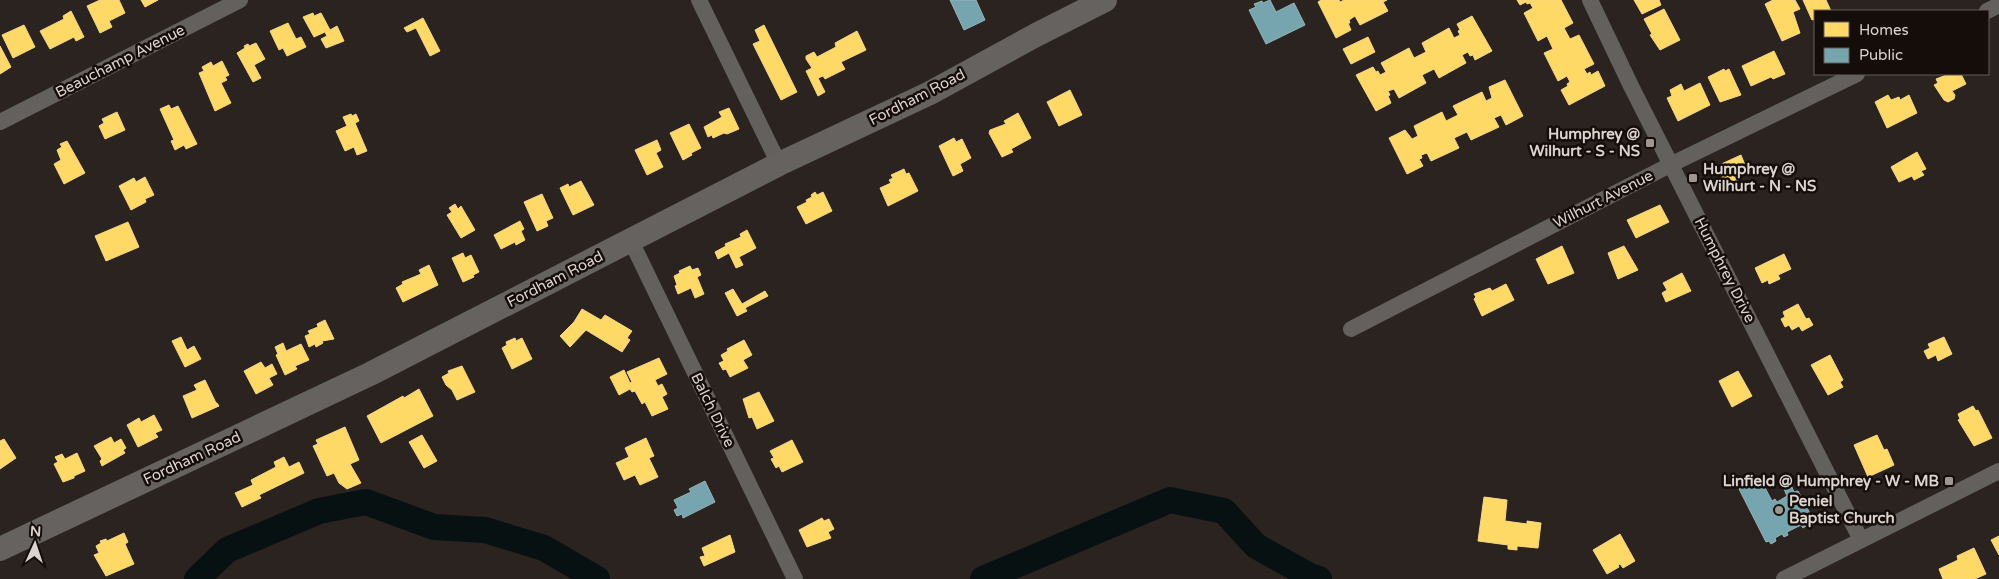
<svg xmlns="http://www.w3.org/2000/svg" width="1999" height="579" viewBox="0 0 1999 579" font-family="'Varela Round',sans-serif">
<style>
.homes{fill:#ffd966;stroke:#f5d785}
.public{fill:#76a5af;stroke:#95b3b8}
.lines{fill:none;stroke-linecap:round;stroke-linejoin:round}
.river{stroke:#081112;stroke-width:26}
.street{stroke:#63605e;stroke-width:16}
.secondary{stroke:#666260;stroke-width:24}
.poi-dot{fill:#9f9591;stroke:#140d0a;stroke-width:2}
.labels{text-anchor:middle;stroke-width:5;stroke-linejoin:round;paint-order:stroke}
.street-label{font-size:15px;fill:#ddd3ce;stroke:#140d0a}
.poi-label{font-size:15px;font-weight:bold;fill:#ddd3ce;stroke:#140d0a;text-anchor:end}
</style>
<rect width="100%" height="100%" fill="#2b231f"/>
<path class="homes" d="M100,0h19l6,13 -16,8 3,6 -12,6 -13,-27z
M141,0h17l-13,7z
M1321,0h18l1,2 4,-2h43l-4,2 5,9 -28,14 -5,-9 -6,4 1,3h-2l3,7 -15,8 -18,-36z
M1517,0h44l12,23 -9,5 6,11 9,-4 15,29 -10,5 3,5 3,-2 1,3 7,-4 7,15 -36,19 -8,-15 7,-4 -1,-2 3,-2 -3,-6 -9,5 -14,-28 9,-4 -6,-13 -9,5 -14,-28 9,-5 -3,-5 -3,1 -1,-2 -6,3z
M1634,0h25l2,5 -19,9z
M1773,0h22l5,9 -7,3 7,21 -18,8 -17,-37z
M1803,0h23l5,11h-16v8l-3,1z
M1664,9l16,31 -20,10 -10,-15 2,-1 -8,-15z
M71,11l13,26 -8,4 -2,-4 -24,12 -10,-18 24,-12 -1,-3z
M313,13l1,3 7,-3 9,17 7,-4 7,15 -18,7 -5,-9 6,-3 -2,-4 -11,5 -11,-20z
M1472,16l20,35 -17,9 -2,-5 -3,1 -2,-4 -6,3 4,8 -27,15 -5,-9 -12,6 4,8 -27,15 -5,-9 -6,2 2,4 -2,1 3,7 -15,8 -20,-36 17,-8 3,5 2,-1 2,4 6,-3 -5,-9 28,-15 5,10 12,-6 -4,-9 27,-15 5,10 6,-3 -2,-4 2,-1 -3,-6z
M423,18l17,33 -10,5 -14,-28 -9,4 -3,-4z
M288,23l8,16 5,-2 5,10 -19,9 -4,-8 -4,2 -9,-19z
M24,25l11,22 -22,11 -11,-23z
M764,25l33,67 -16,8 -28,-56 7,-3 -5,-11z
M857,31l9,19 -25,12 4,7 -20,10 -2,-3 -5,2 7,14 -7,4 -12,-25 6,-3 -6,-9v-3l8,-4 3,5 19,-10 -1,-4z
M1368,37l7,15 -24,12 -8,-15z
M256,43l9,16 -11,6 7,13 -8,4 -16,-29 8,-5 -1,-2 4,-2 1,2z
M0,46l11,21 -11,7z
M1774,51l11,23 -12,5 -2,-2 -20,9 -9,-20z
M222,61l7,14 -4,2 2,3 -6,3 10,20 -16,8 -16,-38 5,-2 -2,-4 9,-5 2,4z
M1724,69l1,2 4,-2 12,26 -21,7 -12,-25z
M1949,74h12l5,10 -14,7 3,4 -1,4 -6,3 -4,-2 -10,-15 4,-2 -2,-4z
M1505,80l18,36 -17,9 -5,-10 -7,3 5,9 -28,13 -4,-8 -13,6 5,10 -28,13 -4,-8 -6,2 1,3 -3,1 4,7 -16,8 -18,-36 16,-8 7,9 6,-3 -4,-10 28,-14 4,9 12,-6 -5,-9 29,-14 4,9 6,-3 -3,-11z
M1700,83l10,22 -32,16 -11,-23 5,-2 -2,-6 11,-6 3,7z
M1070,90l12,25 -23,11 -12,-24z
M1888,95l3,5 8,-3 1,3 9,-5 8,18 -30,15 -12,-26z
M169,105l2,4 7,-3 19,38 -11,5 -2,-4 -9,5 -4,-9 3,-1 -14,-31z
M729,108l10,21 -12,5 -3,-1 -11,5 -1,-3 -4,2 -4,-10 18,-10 -3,-5z
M117,112l8,18 -20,9 -6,-13 5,-3 -2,-4z
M1018,113l13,25 -20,11 2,3 -11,5 -13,-24 1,-3 16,-6 -2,-3z
M351,114l1,2 4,-2 3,7 -4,2 12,28 -10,4 -3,-8 -9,4 -9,-20 11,-5 -4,-9z
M689,124l12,24 -10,5 1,2 -9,5 -13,-27z
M954,138l2,4 6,-3 9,19 -11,6 3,7 -10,5 -14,-30z
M657,140l4,10 -5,3 7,14 -16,8 -12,-25z
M67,141l18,32 -21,11 -10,-20 7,-4 -4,-10 5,-3 -2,-3z
M1917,152l9,17 -5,2 3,4 -10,5 -2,-4 -13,6 -8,-15z
M1741,155l6,15 -11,6 2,5 -12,5 -9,-20z
M904,169l2,5 3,-1 9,18 -30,15 -8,-18 11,-5 -2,-3 4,-2 -2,-3z
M145,177l9,18 -9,4 1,3 -15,8 -12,-24 15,-8 2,4z
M581,181l13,24 -21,10 -13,-27 8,-4 1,3z
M815,192l2,3 6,-3 9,19 -26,13 -9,-17 10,-5 -1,-2 6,-3 -1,-2z
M542,194l11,24 -7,3 2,5 -11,5 -13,-29z
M455,204l3,5 3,-3 14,24 -14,8 -14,-23 5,-3 -3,-4z
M1660,205l9,17 -33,16 -9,-18z
M520,221l4,8 -3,2 4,9 -9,5 -1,-3 -14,7 -7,-14z
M128,222l11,25 -33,14 -11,-25z
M747,230l9,18 -17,9 4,8 -7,3 -7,-15 -11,6 -3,-7 11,-6 -1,-2 16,-7 -1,-3z
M1562,246l12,27 -26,11 -12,-25z
M1624,246l14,24 -20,9 -10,-26z
M463,253l2,5 6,-3 8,17 -6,3 1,2 -11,5 -11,-24z
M1784,254l7,15 -13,6 2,4 -11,5 -1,-4 -6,3 -7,-15z
M429,265l9,20 -35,17 -7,-14 7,-4 -1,-2 19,-8 -2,-4z
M690,266l2,4 6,-2 3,7 -4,2 7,17 -9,4 -4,-10 -13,6 -3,-8 2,-1 -3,-9 6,-3 -1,-2z
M1682,273l9,18 -25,11 -4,-9 5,-3 -4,-7z
M1506,284l8,16 -32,16 -8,-17 2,-2 -2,-3 16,-6 2,3z
M733,289l9,15 23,-13 3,5 -23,12 2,3 -10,5 -12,-23z
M1798,304l8,15 3,-1 4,7 -11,6 -3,-5 -7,4 -3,-5 -4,2 -4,-8 4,-2 -2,-5z
M582,309l19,11 4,-5 27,16 -5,7 3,2 -8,12 -36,-22 -16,17 -10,-11 14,-14z
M325,320l9,19 -12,2 1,2 -7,4 -1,-3 -6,3 -4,-11 5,-2 -2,-3 10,-4 -1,-3z
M181,337l6,13 7,-4 7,13 -16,8 -13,-26z
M1944,337l8,17 -14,7 -2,-6 -8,4 -4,-8 6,-3 -2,-4z
M515,338l1,3 6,-3 10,21 -20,10 -10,-21 5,-3 -1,-3z
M744,340l8,15 -9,5 5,8 -18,9 -4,-8 -3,1 -4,-7 5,-2 -3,-6 7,-4 -1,-2z
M283,343l3,8 15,-7 8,16 -14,6 2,3 -12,6 -9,-20 2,-1 -3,-7z
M1830,355l13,25 -3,2 3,5 -15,8 -17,-30z
M659,358l8,16 -12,6 3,6 4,-2 5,10 -5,3 6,12 -16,7 -7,-14 -3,2 -7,-13 -3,1 -2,-3 -11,6 -9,-18 14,-7 6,13 2,-1 -5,-10z
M261,362l4,6 7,-4 5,10 -8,4 4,7 -17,9 -12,-23z
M462,366l13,26 -18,8 -5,-10 -6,-5 -4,-8 7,-4 -1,-2z
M1738,371l14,25 -20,11 -13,-26z
M205,380l11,23h1l2,3 -27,12 -9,-22 14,-6 -3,-5z
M419,389l14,27 -52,27 -14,-27 36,-20 1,2z
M759,392l15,29 -17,8 -5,-12 -3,1 -6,-19z
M1973,406l3,5 2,-1 14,28 -18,8 -16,-26 2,-1 -2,-5z
M154,415l8,15 -7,3 3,4 -20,10 -11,-22 12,-7 2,4z
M345,427l14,33 -9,4 11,19 -14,6 -8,-6 -5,-10 -7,3 -14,-30 5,-2 -2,-4z
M422,435l15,26 -13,7 -15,-26z
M1877,435l7,15 3,-1 7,16 -26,12 -14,-32z
M111,437l3,6 7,-4 5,9 -3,2 2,3 -23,13 -2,-5 2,-2 -8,-13z
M646,438l8,18 -5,2 9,19 -18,8 -5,-10 -11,5 -8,-17 13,-6 -4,-9z
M4,439l12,19 -16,11v-28z
M792,440l11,22 -21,10 -3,-6 -3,2 -5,-9 3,-1 -4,-7z
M77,453l8,18 -11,5v2l-11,4 -9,-18 4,-2 -3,-5 7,-3 3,5z
M284,457l5,10 10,-5 5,11 -45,22 2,3 -19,9 -7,-14 18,-8 -2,-5 25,-13 -2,-5z
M1484,497l23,3 -2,21 22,3v-3l14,2 -3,25 -21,-2v4l-9,-1v-4l-30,-4z
M822,518l2,3 5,-2 5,10 -6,3 3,6 -24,9 -8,-17z
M124,533l4,9 -3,2 9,20 -28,12 -12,-21 5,-2 -3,-7 5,-3 -1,-2 6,-2 1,2z
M1620,534l15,27 -12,7 -3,-4 -2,1 1,2 -12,7 -14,-24z
M730,535l5,17 -31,14 -4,-9 5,-1 -3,-8z
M1999,536v19l-8,-15z
M1974,548l12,26 -11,5h-32l-4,-10 19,-9 -1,-4z"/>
<path class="public" d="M950,0h26l9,20 -21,10z
M1270,0l6,12 18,-9 11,22 -39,19 -17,-34 7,-3 -2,-3 8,-3 1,2z
M1760,478l12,23 3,-2 2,3 10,-6 -3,-7 7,-4 3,7 4,-1 15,28 -6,2 2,3 -6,4 -2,-3 -14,7 1,3 -4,2 -2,-3 -7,4 1,3 -5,3 -2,-3 -3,1 -27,-53z
M705,481l10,21 -32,16 -1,-4 -5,2 -3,-6 4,-2 -4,-8 17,-8 -2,-3z"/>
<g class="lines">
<path class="river" d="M197,579l30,-29 92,-39 47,-9 68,25 51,3 59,18 53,31
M983,579l187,-79 54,11 32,35 54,30 9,3"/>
<path class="street" d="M699,0l80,164
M1590,0l41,86 230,454
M1987,11l12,-6
M0,122l240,-122
M631,241l164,338
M1351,329l321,-165 185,-90
M1784,579l215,-108"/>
<path class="secondary" d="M0,549l370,-175 409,-210 151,-71 106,-58 69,-35"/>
</g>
<g class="poi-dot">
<rect x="1645" y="138" width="10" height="10" rx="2.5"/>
<rect x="1688" y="173" width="10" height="10" rx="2.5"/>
<rect x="1944" y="476" width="10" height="10" rx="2.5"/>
<circle cx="1779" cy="510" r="5"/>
</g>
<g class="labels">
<g class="street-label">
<text transform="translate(120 61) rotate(-27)" y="5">Beauchamp Avenue</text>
<text transform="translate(917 97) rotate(-27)" y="5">Fordham Road</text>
<text transform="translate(1603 199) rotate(-27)" y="5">Wilhurt Avenue</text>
<text transform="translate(1725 270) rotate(63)" y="5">Humphrey Drive</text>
<text transform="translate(555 279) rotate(-27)" y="5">Fordham Road</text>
<text transform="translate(713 410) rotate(64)" y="5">Balch Drive</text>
<text transform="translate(192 458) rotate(-25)" y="5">Fordham Road</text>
</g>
<g class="poi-label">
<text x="1640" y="139">Humphrey @<tspan x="1640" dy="17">Wilhurt - S - NS</tspan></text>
<text x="1703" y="174" text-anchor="start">Humphrey @<tspan x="1703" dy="17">Wilhurt - N - NS</tspan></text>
<text x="1939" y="486">Linfield @ Humphrey - W - MB</text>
<text x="1789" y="506" text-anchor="start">Peniel<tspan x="1789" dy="17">Baptist Church</tspan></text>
</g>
</g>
<rect x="1814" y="10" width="175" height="65" fill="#140d0a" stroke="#645c58"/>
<rect x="1824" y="22" width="25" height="15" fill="#ffd966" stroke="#645c58"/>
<text x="1859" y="35" font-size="15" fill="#ddd3ce">Homes</text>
<rect x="1824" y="48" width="25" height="15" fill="#76a5af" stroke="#645c58"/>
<text x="1859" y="60" font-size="15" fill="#ddd3ce">Public</text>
<g transform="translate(35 544) rotate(3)" stroke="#140d0a" stroke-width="4" paint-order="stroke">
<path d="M0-4L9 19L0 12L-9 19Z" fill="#ddd3ce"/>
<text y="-8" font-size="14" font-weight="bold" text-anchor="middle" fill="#ddd3ce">N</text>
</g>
</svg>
